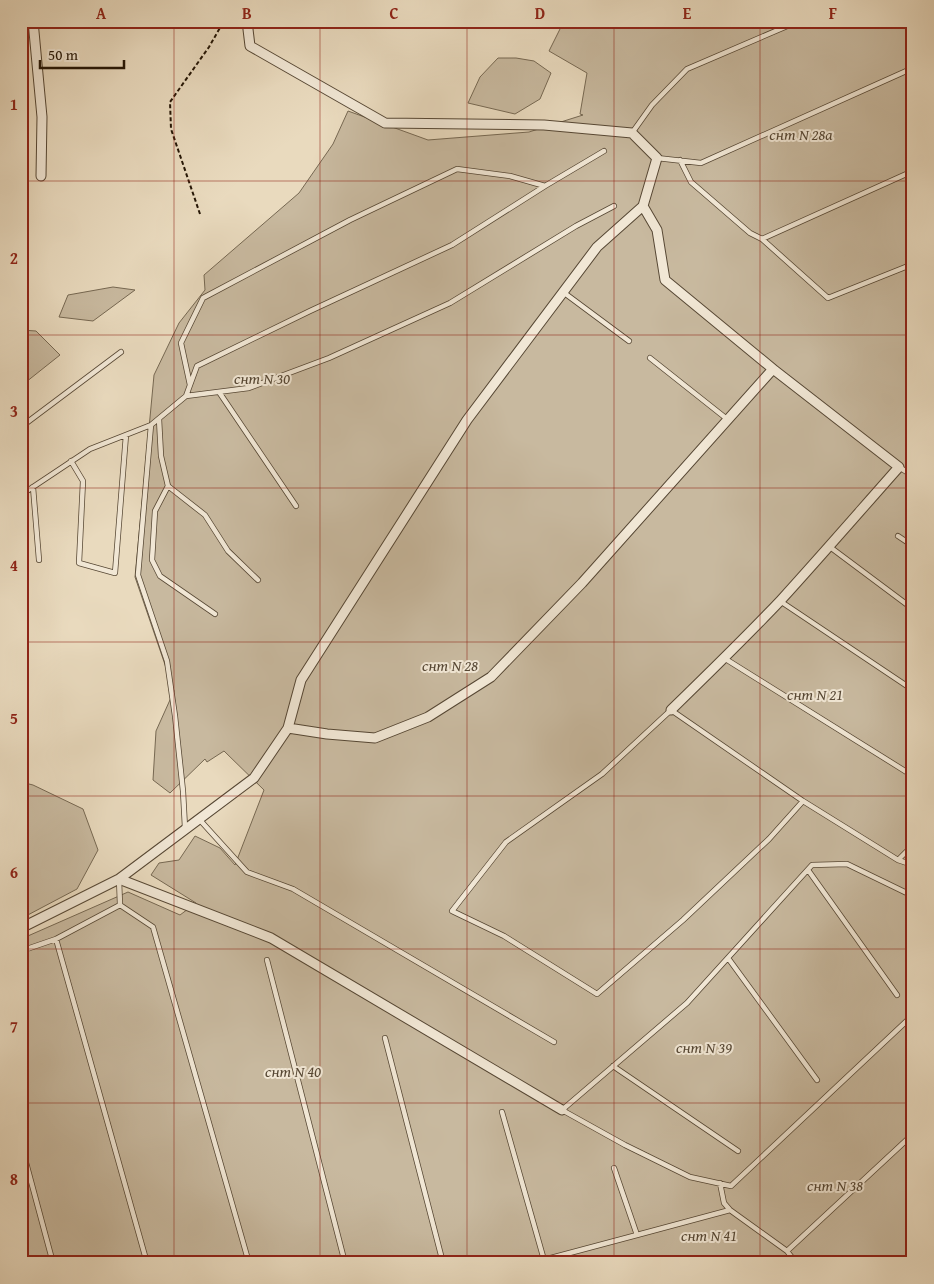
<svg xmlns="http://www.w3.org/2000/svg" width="934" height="1284" viewBox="0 0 934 1284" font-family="'Gentium Book Plus',serif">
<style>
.green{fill:#c8b99f;stroke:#766852}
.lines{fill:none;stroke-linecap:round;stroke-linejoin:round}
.lane-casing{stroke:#564734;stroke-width:6}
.street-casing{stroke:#564734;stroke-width:11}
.path{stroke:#251606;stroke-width:2;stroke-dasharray:4 2.5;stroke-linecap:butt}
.lane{stroke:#f1e7d5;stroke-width:4.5}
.street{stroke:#f1e7d5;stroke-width:9}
.grid{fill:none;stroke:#8f2418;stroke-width:1;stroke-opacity:0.55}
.labels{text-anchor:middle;stroke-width:4;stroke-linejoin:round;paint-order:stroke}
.park-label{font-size:16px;font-style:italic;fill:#564734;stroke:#f1e7d5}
.neatline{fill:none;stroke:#8f2418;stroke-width:2}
.grid-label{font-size:16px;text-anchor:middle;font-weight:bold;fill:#8f2418}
</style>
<rect width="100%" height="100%" fill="#e9dabe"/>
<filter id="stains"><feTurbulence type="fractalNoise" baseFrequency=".004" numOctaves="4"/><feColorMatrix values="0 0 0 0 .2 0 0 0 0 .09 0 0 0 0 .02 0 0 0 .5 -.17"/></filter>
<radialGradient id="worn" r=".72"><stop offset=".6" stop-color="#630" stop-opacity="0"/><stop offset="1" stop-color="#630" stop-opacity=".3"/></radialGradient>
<path class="green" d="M564,21h349v1242h-892v-324l107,-47 52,23 16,-12 -45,-28 8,-12 20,-3 16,-24 25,12 15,17 29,-75 -40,-39 -17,11 -2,-3 -35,34 -17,-13 3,-49 18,-40 -39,-114 19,-202 25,-52 26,-33 -1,-15 95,-82 34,-49 15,-33 80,29 101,-8 54,-17 -3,-1 7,-41 -38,-22z
M498,58h18l18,3 17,12 -11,26 -25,15 -47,-11 12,-26z
M113,287l22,3 -42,31 -34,-4 9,-22z
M21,330l15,1 24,24 -39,31z
M21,782l12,3 50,24 15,41 -21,39 -53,28 -3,-1z"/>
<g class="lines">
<g class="lane-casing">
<path id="lane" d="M632,133l20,-28 35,-36 112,-48
M657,158l44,5 212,-95
M680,160l11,22 59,51 12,6 66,59 85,-34
M762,239l151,-68
M563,292l66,49
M650,358l77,61
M190,385l-9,-42 22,-45 147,-78 107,-51 53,7 35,10
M219,392l77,114
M186,396l11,-30 113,-55 142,-66 93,-59 59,-35
M159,419l2,37 7,30 37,29 23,36 30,29
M151,425l-13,150 29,86 8,55 8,75 2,37
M21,427l100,-75
M71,461l12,20 -4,82 36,10 11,-138
M899,467l14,9
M168,486l-13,25 -3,49 8,16 55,38
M33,487l6,73
M21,495l69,-46 61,-24 35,-29 63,-8 80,-30 121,-55 126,-77 38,-20
M898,536l15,10
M830,547l83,62
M780,601l133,89
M724,658l189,118
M803,801l-34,38 -86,81 -86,74 -93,-58 -52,-25 54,-69 96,-68 69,-64 132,91 95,59 15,5
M199,819l48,53 46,17 261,153
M898,860l15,-15
M808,870l89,125
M913,896l-66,-32 -35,1 -125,138 -125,107 63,35 65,32 41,9 182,-171
M120,905l33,22 96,336
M56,939l91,324
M21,951l35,-12 64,-34 -1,-26
M728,958l89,122
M267,960l78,303
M385,1038l58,225
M613,1066l125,85
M502,1112l42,148
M21,1144l32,119
M720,1183l4,20 6,7 57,41 9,12
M637,1235l93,-25
M787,1251l126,-117
M532,1263l105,-28 -23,-67"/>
</g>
<g class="street-casing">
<path id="street" d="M33,21l9,96 -1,59
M671,710c37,-36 74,-72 110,-110 40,-44 79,-89 118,-133l-126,-98
M288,728l39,6 48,4 53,-21 63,-40 91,-94 191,-214 -108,-89 -8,-50 -14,-24
M119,879l152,59 291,172
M21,928l98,-49 135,-101 34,-50 13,-48 166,-260 130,-173 46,-41 14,-48 -25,-25 -88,-8 -159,-2 -135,-77 -3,-25"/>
</g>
<path class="path" d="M200,214l-29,-85 -1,-27 39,-55 12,-21 6,-5"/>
<use href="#lane" class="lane"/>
<use href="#street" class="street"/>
</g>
<path class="grid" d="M174,21v1242M320,21v1242M467,21v1242M614,21v1242M760,21v1242M21,181h892M21,335h892M21,488h892M21,642h892M21,796h892M21,949h892M21,1103h892"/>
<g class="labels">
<g class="park-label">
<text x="801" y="140">снт N 28а</text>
<text x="262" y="384">снт N 30</text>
<text x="450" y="671">снт N 28</text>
<text x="815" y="700">снт N 21</text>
<text x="704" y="1053">снт N 39</text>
<text x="293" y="1077">снт N 40</text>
<text x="835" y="1191">снт N 38</text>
<text x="709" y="1241">снт N 41</text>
</g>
</g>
<rect width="934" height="1284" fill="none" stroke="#e9dabe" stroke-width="55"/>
<path d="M40 60v8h84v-8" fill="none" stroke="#251606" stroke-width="2.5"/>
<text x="48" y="60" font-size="15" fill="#251606" stroke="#f1e7d5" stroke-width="4" paint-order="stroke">50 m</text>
<rect x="28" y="28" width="878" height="1228" class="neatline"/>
<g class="grid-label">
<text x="101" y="19">A</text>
<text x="247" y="19">B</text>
<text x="394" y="19">C</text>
<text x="540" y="19">D</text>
<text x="687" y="19">E</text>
<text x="833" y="19">F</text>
<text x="14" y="110">1</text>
<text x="14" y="264">2</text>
<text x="14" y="417">3</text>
<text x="14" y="571">4</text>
<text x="14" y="724">5</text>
<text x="14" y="878">6</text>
<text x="14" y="1032">7</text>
<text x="14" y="1185">8</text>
</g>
<rect width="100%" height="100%" filter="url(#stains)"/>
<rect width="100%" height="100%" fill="url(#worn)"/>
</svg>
